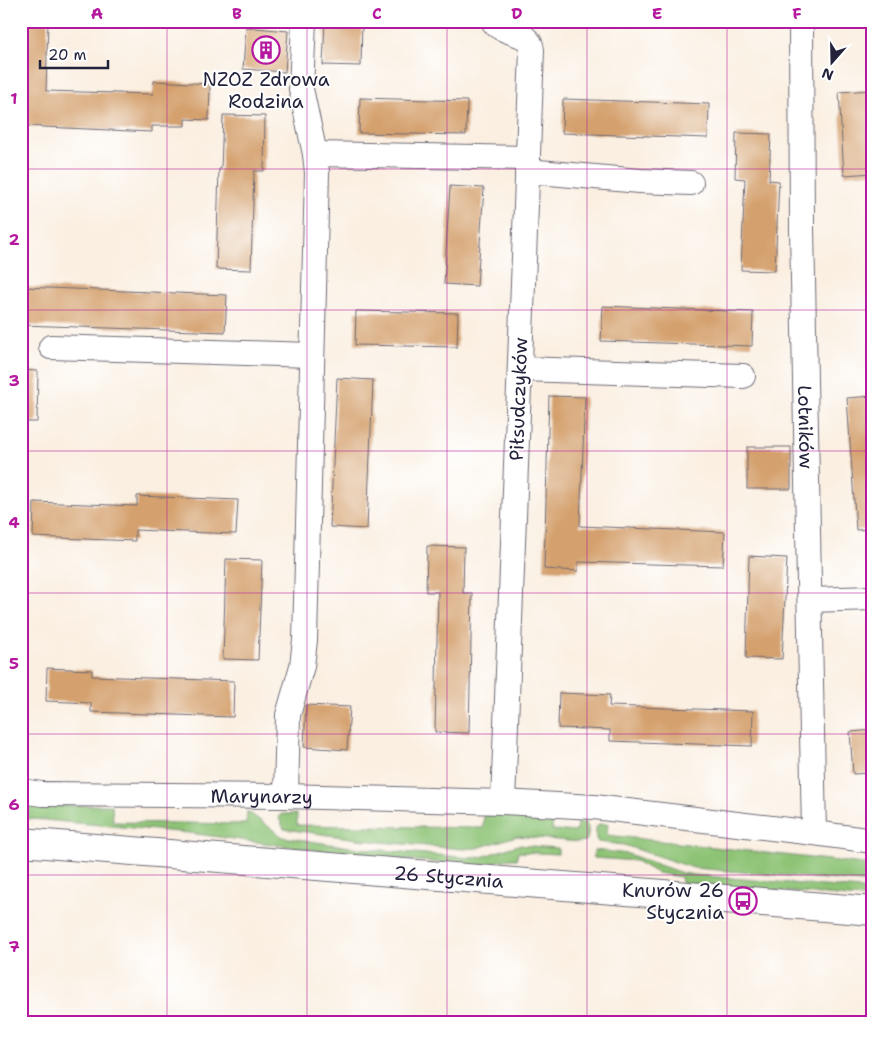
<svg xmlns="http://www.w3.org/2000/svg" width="894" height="1044" viewBox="0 0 894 1044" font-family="'Shantell Sans',sans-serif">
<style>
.green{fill:#8dc375;stroke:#587258}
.building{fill:#d4a06d}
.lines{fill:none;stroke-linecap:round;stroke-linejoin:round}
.minor-casing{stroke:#6e6a75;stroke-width:26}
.tertiary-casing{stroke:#6e6a75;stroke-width:30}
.minor{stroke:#fff;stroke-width:24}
.tertiary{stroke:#fff;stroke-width:28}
.grid{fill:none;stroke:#b5179e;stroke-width:1;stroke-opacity:0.55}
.labels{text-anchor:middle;stroke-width:4;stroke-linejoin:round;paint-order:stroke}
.poi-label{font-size:19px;fill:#22223b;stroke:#fff}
.street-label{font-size:19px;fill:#22223b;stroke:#fff}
.neatline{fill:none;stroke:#b5179e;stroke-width:2}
.grid-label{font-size:16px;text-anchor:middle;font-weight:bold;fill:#b5179e}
</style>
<rect width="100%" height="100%" fill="#fff"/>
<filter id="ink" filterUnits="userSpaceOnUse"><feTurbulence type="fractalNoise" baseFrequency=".02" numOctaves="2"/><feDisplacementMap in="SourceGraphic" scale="10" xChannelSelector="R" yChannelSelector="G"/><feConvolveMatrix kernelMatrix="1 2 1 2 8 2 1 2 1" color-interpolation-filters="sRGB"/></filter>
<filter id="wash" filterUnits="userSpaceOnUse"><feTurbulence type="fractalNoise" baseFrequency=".0096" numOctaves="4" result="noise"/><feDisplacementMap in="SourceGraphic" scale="20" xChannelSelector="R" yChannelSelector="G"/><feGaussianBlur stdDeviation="1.12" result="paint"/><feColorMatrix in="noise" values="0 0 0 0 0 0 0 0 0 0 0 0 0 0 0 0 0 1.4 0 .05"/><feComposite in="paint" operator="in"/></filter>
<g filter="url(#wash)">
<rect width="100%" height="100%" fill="#faefe1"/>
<path class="green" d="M21,804l14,2 77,-1 1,17 133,2 1,-13 36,26 73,11 115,10 10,-1 37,-12 40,3v6l-40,-2 -1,7c-15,-1 -27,6 -42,7l-123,-11 -163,-22 -168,-15z
M484,811l69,3 -1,16 24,2 1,-10 9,1c3,5 3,13 0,18l-8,1 -61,-6 -40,12 -14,1 -83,-7 -96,-13 -5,-11 3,-4h15v11l186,3z
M599,824h9l-1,11 266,30v18l-179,-15 -70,-23 -26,-3 -2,-3v-11z
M594,850l34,4 54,19 13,2 178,15v9l-191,-16 -1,-6 -24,-4 -21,-12 -42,-3z"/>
<g id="blocks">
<path class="building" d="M21,21h27l-2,70 107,3 1,-13 56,3 -1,36 -24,-1v7h-33v6l-129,-6 2,-62h-4z
M325,21h37l-1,45 -38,-1z
M246,27l42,4 -3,41 -42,-3z
M873,90v83l-29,2 -5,-83z
M360,98l107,3 -1,34 -107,-2z
M563,99l146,5 -1,34 -146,-5z
M223,115l42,1 -1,55h-10l-3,99 -35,-1 3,-100h2z
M736,133l35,1 -2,46 10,1 -4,90 -34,-1 4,-91 -10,-1z
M450,186l34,2 -7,98 -33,-2z
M22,287l205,8 -2,37 -204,-7z
M603,306l150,6 -1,34 -151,-5z
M356,311l102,2 -1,34 -102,-2z
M21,370l17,1 -1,51h-16z
M337,378l36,2 -6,149 -37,-2z
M549,396l36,1 -5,129 145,6 -2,34 -145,-4v9l-34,-2z
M873,396v133l-17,1 -9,-132z
M747,447h44v42h-44z
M137,496l101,4 -2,34 -101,-4v11l-102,-4 1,-35 103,4z
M427,546l37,1 -1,46h9l-3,140 -34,-1 3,-140h-12z
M749,556l38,2 -5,101 -36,-1z
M226,559l36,1 -4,100 -35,-1z
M47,668l45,2v6l142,5 -1,36 -142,-5v-9l-45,-2z
M559,693l51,2 -1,11 144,5 -1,35 -142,-5v-11l-52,-2z
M306,705l44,2 -3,43 -43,-3z
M873,730v43l-20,1 -3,-42z"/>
</g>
</g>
<g filter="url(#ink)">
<use href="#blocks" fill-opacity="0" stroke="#6e6a75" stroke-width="1"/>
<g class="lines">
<g class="minor-casing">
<g id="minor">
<path d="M493,21c9,15 37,8 39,29l-29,752"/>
<path id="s1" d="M801,21l1,208 12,604"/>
<path d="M315,154l213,4"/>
<path d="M527,171l113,10 51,2"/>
<path d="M51,347l261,8"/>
<path d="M520,369l223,7"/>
<path d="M810,600l63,-2"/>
<path id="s2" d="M21,791l21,3 244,2 217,6 91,5 220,26 59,8"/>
<path d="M286,796l2,-81 14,-49 3,-26 12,-467 -2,-19 -14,-65 3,-68"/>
</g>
</g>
<g class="tertiary-casing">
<g id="tertiary">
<path id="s3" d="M21,842l852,69"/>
</g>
</g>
<use href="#minor" class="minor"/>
<use href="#tertiary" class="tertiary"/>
</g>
</g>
<path class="grid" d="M167,21v1002M307,21v1002M447,21v1002M587,21v1002M727,21v1002M21,169h852M21,310h852M21,451h852M21,593h852M21,734h852M21,875h852"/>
<defs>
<g id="building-ring" transform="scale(1.4375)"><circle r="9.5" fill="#fff" stroke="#b5179e" stroke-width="1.5"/><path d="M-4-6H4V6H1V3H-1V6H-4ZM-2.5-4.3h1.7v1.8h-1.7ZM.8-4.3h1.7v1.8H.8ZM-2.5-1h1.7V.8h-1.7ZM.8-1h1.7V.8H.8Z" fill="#b5179e"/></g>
<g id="bus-ring" transform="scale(1.4375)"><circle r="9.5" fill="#fff" stroke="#b5179e" stroke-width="1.5"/><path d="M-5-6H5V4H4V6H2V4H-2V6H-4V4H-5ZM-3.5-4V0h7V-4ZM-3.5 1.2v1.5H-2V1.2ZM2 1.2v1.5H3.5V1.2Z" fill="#b5179e"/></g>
</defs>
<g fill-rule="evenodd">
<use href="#building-ring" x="266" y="50"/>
<use href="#bus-ring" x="743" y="901"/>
</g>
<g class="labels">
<g class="poi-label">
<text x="266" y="86">NZOZ Zdrowa<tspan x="266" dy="22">Rodzina</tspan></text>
<text x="724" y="897" text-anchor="end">Knurów 26<tspan x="724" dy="22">Stycznia</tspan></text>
</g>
<g class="street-label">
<text transform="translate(518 399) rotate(-88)" y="7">Piłsudczyków</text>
<text dy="7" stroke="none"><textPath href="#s1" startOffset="406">Lotników</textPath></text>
<text dy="7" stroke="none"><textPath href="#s2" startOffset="241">Marynarzy</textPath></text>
<text dy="7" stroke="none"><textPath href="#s3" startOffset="429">26 Stycznia</textPath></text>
</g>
</g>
<rect width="894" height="1044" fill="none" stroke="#fff" stroke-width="55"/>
<g transform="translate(832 62) rotate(200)" stroke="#ffffff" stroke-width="4" paint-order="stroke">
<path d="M0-4L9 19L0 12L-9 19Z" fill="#22223b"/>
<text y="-8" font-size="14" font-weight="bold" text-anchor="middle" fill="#22223b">N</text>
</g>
<path d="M40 60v8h68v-8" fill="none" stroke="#22223b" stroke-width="2.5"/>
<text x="48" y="60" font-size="15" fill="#22223b" stroke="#ffffff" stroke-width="4" paint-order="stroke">20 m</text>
<rect x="28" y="28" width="838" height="988" class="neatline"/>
<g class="grid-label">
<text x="97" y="19">A</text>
<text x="237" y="19">B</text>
<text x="377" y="19">C</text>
<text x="517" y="19">D</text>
<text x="657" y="19">E</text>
<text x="797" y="19">F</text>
<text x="14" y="104">1</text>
<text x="14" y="245">2</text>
<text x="14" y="386">3</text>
<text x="14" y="528">4</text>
<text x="14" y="669">5</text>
<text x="14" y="810">6</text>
<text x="14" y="952">7</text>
</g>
</svg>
